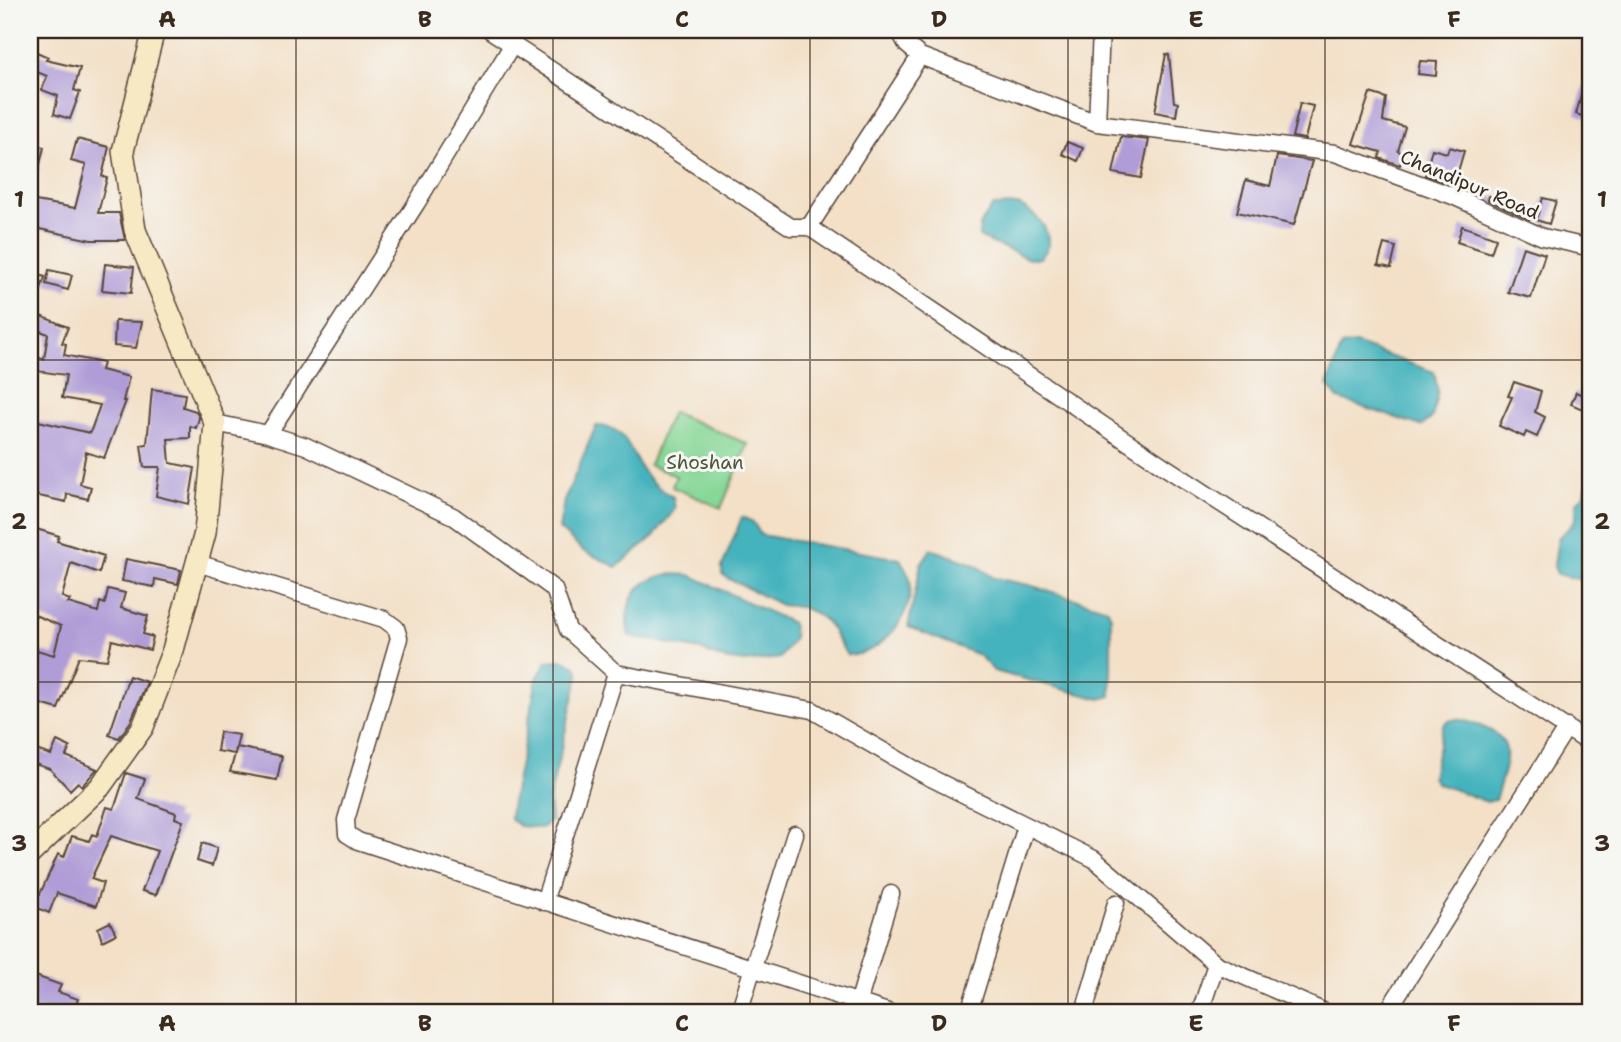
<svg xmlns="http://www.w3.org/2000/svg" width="1621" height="1042" viewBox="0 0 1621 1042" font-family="'Shantell Sans',sans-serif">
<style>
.green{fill:#87d797;stroke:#61805a;stroke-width:2}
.water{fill:#44b3bd;stroke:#406e6e;stroke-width:2}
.building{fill:#b09dd7}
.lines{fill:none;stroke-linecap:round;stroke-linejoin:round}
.street-casing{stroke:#574537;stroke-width:19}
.secondary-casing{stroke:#574537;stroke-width:24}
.street{stroke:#fff;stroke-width:16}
.secondary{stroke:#f7e9c3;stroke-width:21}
.grid{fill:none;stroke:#3b2a1e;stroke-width:2;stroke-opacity:0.55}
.labels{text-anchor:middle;stroke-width:6;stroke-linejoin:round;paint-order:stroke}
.street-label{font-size:19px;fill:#3b2a1e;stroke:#f6f6f2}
.park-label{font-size:19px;fill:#4e553c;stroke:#f6f6f2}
.neatline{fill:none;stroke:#3b2a1e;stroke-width:2.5}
.grid-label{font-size:23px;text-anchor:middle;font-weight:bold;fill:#3b2a1e}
</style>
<rect width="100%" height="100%" fill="#f6f6f2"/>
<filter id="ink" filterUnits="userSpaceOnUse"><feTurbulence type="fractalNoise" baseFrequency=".0143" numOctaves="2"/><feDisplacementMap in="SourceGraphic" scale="14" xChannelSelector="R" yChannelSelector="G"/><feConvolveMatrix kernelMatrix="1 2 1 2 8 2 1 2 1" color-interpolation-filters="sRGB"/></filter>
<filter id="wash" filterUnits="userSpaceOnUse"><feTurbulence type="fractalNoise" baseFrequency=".00686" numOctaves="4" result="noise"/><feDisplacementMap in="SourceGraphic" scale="28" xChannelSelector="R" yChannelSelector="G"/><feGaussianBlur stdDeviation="1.57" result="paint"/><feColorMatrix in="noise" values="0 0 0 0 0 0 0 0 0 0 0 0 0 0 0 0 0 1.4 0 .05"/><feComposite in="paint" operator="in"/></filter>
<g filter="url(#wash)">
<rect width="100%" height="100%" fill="#f3e0c7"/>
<path class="green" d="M672,412l76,32 -27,64 -49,-21 4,-11 -27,-11z"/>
<path class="water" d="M1019,205c18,10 31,21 29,43l-8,10 -11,1 -50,-22 1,-12 13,-19z
M1355,344l79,28 4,19 -6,27 -11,8 -83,-27 -11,-14 15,-39z
M596,426c27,0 31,17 42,37 8,15 20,26 35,34l2,12 -22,28 -36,30 -34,-16 -24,-22 5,-28z
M1591,472v109l-2,1 -32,-8 -3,-8 4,-28c14,-13 20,-15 18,-35l8,-8z
M742,517l11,5 8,13 139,24c3,6 9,14 10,20 6,34 -29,78 -63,76l-20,-33 -12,-9 -14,-6 -20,-2 -52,-26 -7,-5v-7z
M931,549l43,15 20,14 35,7 79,24 3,8v79l-11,3 -106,-28 -15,-16 -71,-28 13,-63z
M671,574l19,1 102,48 2,15 -14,20 -35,4 -22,-3 -22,-9 -72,-14c-7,-34 7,-57 42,-62z
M563,660l13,6 3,8 -30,126 2,21 -10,7 -21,-2 -10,-7 1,-12 26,-128 10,-18z
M1458,719c59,16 54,28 37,81l-8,2 -51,-19 -4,-6 11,-51 5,-5z"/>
<g id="blocks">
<path class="building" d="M30,49l18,8 -2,3 34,8 -6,22 6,2 -10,27 -16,-5 4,-18 -16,-6 5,-14 -17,-7z
M1166,54l3,1 5,47 4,1 -2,13 -21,-4z
M1420,61l17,1 -1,14 -18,-2z
M1587,74l4,1v44l-15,-5z
M1370,93l16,5 -3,23 22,6 -7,24 6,2 -4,12 -21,-7 2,-6 -28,-8z
M1300,103l13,3 -8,33 -13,-2z
M1121,137l28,3 -8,38 -28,-5z
M77,139l32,8 -7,29 5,2 -9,35h21l6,27h-34l-61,-13v-27l45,8 11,-43 -15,-4z
M1067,142l16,6 -5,13 -16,-7z
M30,144l14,3 -9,38 -5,-1z
M1449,147l15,4 -10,34 -29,-10 7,-26 15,4z
M1277,156l35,5 -18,64 -57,-13 9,-32 24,6z
M1489,196l43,12 -3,11 -41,-19z
M1543,198l13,3 -7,23 -13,-4z
M1462,226l34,12 -5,15 -34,-11z
M1384,244l12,3 -5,21 -13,-3z
M1523,247l22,7 -14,44 -23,-6z
M105,264l29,3 -3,26 -29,-3z
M49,270l23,5 -4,15 -22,-6z
M30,272l15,5 -12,36 35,14 -6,16 4,1 -2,11 39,8 -2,7 28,7 -6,24h3l-22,57 -18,-6 -6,32 11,3 -3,12 -21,-5 -1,8 -36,-8 4,-20 -4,-1v-39l4,-14 56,13 10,-28 -38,-7 4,-23 -36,-5v-14l14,3 4,-25 -18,-7z
M115,321l27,1 -6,26 -22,-2z
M1514,382l27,9 -6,21 10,5 -8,20 -11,-5 -2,5 -25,-11 13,-29 -4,-1z
M152,389l33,5 -2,13 13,4 3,7 -3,10 -6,-2v12l-22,1 2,24 25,5 -6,36 -33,-8 4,-29h-16l-3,-22 6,-1z
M1576,392l15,7 -4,12 -16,-7z
M30,527l29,9 -2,5 47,15 -5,17 -28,-10 -9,34 8,3 -2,3 30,9 2,-10 5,2 3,-15 17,4 -4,15 27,8 -5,18 10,3 -3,13 -38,-10 -5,20 -28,-3 -21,52 -28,-8v-46l6,2 1,-7 17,5 7,-29 -31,-13z
M126,559l55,11 -3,14 -23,-5 -1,8 -32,-6z
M129,676l18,6 -16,39 -12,17 -10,-3z
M220,732l19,3 -4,18 2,-6 45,9 -5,24 -47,-8 5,-18 -18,-3z
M57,741l13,6 -4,9 31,13 -15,17 -4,-4 -8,8 -20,-21 -18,-6 4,-13 15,5z
M126,773l19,6 -7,20 38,14 -1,5 8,3 -27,74 -14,-4 15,-40 -46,-15 -20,43 12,4 -7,23 -39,-13 -8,20 -19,-8 3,-14 7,3 18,-40 6,3 8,-21 17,5 3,-7 5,2 10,-29 7,2z
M202,843l15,5 -5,18 -15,-5z
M110,922l6,12 -14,7 -4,-13z
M30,974l31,11 -3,7 20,7 -5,13 -43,-3z"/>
</g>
</g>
<g filter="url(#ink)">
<use href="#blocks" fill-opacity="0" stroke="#574537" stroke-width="2"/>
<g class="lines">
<g class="street-casing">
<path id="street" d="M490,30l301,197h18l111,-171
M899,30l8,15 13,11 177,67 238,30 118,43 90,41 48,11
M1097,123l4,-93
M809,227l356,240 426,277
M215,423l53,11 38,12 147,70 101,73 14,41 48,43 196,37 111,64 171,85 122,105 109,48
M268,434l148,-230 97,-160
M197,563l187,56 12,9 3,10 -53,182 1,14 11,7 530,171
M544,902l72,-229
M856,1010l35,-116
M739,1012l56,-178
M969,1012l57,-186
M1084,1012l32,-109
M1200,1012l16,-48
M1387,1012l180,-285"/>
</g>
<g class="secondary-casing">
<path id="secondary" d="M30,854l70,-67 43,-60 30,-77 32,-117 10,-110 -80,-193 -12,-79 31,-121"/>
</g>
<use href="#street" class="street"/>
<use href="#secondary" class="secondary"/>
</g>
</g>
<path class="grid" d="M296,30v982M553,30v982M810,30v982M1068,30v982M1325,30v982M30,360h1561M30,682h1561"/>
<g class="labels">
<g class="street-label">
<text transform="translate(1470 184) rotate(23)" y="7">Chandipur Road</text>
</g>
<g class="park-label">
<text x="705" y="469">Shoshan</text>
</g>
</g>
<rect width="1621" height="1042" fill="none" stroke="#f6f6f2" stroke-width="77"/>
<rect x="38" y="38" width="1544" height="966" class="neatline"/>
<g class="grid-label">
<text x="167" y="27">A</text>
<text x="425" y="27">B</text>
<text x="682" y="27">C</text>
<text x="939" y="27">D</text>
<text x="1196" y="27">E</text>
<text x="1454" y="27">F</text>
<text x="19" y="207">1</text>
<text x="1602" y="207">1</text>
<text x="19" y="529">2</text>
<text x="1602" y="529">2</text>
<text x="19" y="851">3</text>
<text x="1602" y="851">3</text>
<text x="167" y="1031">A</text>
<text x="425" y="1031">B</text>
<text x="682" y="1031">C</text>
<text x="939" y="1031">D</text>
<text x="1196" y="1031">E</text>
<text x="1454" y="1031">F</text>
</g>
</svg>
